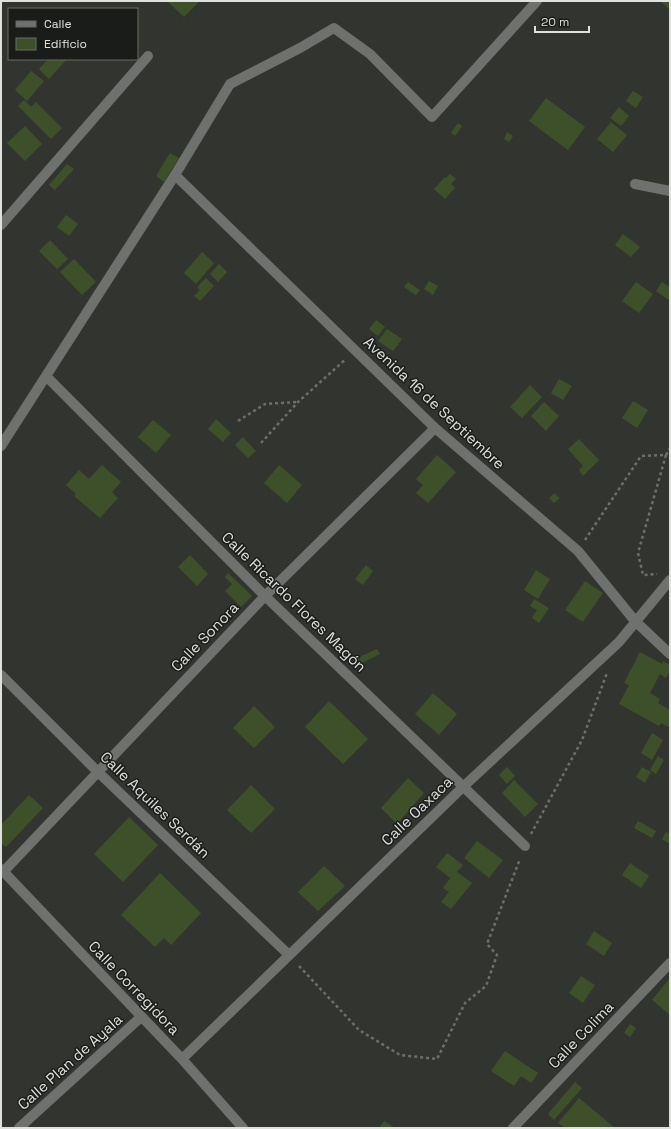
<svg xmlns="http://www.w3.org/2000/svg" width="671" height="1129" viewBox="0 0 671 1129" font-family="'Space Grotesk',sans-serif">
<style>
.building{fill:#3e5029}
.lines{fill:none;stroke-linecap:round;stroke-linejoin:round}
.path{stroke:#6c6f6a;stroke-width:2.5;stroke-dasharray:3 3;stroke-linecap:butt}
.minor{stroke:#6f716e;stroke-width:10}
.labels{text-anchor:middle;stroke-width:3;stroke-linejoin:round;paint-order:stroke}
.street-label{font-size:15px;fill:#dfe1dd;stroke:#1a1c19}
</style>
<rect width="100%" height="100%" fill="#32352f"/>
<path class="building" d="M167,1h33l-16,16z
M660,1h10v9z
M48,59h19l-18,20 -10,-10z
M31,71l13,10 -17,20 -12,-11z
M633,91l10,6 -7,11 -10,-7z
M546,98l39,29 -17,23 -39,-29z
M24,100l7,7 5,-5 26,26 -11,11 -33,-33z
M619,107l10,9 -8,10 -11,-8z
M611,122l16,13 -14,17 -16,-13z
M458,123l4,3 -7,10 -4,-3z
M25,126l17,18 -17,17 -18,-18z
M507,132l6,4 -4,6 -5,-3z
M170,153l9,5 -15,24 -8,-6z
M67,164l7,5 -19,21 -6,-5z
M450,174l6,5 -5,5 4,4 -10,11 -11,-10 11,-12 1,1z
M66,215l12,9 -9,12 -12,-9z
M623,234l17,13 -9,10 -16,-12z
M50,240l18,19 -11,10 -18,-18z
M202,252l12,11 -18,21 -12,-11z
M74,259l22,23 -14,13 -22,-23z
M219,264l8,8 -9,10 -8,-8z
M206,278l8,8 -14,15 -6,-5 6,-6 -3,-3z
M429,281l9,5 -5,9 -9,-6z
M408,282l12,8 -4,5 -12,-8z
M636,282l17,12 -14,19 -17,-12z
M662,282l8,5v14l-14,-10z
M376,320l9,7 -7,9 -9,-7z
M387,329l15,10 -9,12 -15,-10z
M559,379l13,7 -9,14 -12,-7z
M530,385l12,12 -20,21 -12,-11z
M633,401l15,9 -11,18 -15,-10z
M544,402l15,14 -13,15 -15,-15z
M216,419l15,14 -8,9 -15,-13z
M153,420l18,15 -15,18 -18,-16z
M243,437l13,14 -8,7 -13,-13z
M579,439l20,21 -16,16 -4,-6 4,-4 -15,-17z
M437,455l19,17 -28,31 -12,-10 7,-8 -7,-6z
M102,465l19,17 -9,10 6,6 -18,20 -26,-22 2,-2 -10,-9 13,-15 10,9z
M279,465l23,20 -15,18 -23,-20z
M554,493l6,5 -6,5 -5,-5z
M190,555l18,19 -11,12 -19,-19z
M366,565l7,6 -10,14 -8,-6z
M536,570l14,9 -12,20 -14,-9z
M228,573l24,23 -11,11 -16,-16 7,-7 -7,-7z
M585,581l18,12 -20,29 -18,-12z
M534,599l15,9 -10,15 -7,-5 5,-8 -7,-4z
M377,649l3,5 -20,10 -3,-6z
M640,652l22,12 1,-3 7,4v6l-4,7 -6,-4 -10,19 10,6 -2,4 12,7v14l-2,3 -7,-4 -2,3 -40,-22 10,-19 -5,-2z
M433,693l24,21 -18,21 -24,-21z
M329,701l39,38 -25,25 -38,-37z
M254,706l21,21 -21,21 -21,-20z
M652,733l11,7 -11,20 -11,-7z
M658,756l6,4 -8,14 -6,-4z
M507,767l8,9 -8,8 -8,-9z
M642,767l9,5 -6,11 -9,-6z
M408,778l16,15 -27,31 -16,-16z
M514,780l24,24 -13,13 -23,-24z
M251,785l24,24 -24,24 -24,-23z
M29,795l14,13 -37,39 -5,-4v-18z
M129,817l29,28 -35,37 -29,-28z
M638,821l18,10 -4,7 -18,-10z
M666,832l4,2v10l-8,-5z
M477,841l26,19 -14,18 -25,-20z
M447,853l16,12 -6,7 15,11 -21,26 -10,-7 8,-10 -6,-4 7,-10 -14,-11z
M630,863l19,13 -8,12 -19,-13z
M324,866l21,20 -27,25 -20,-19z
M160,873l41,40 -30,32 -7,-7 -9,9 -34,-32z
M594,931l18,12 -8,13 -18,-12z
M581,976l14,9 -12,18 -14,-10z
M670,978v37l-18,-15z
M630,1024l6,4 -6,9 -6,-4z
M505,1051l33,22 -7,10 -10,-7 -7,10 -23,-15z
M575,1082l7,6 -28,32 -6,-6z
M579,1098l36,30h-49l-8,-5z
M384,1121l11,7h-16z"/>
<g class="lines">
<path class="path" d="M238,421l27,-17 32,-2
M261,443l37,-41 48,-43
M666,455l4,-7
M585,540l56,-84 25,-1 -28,98 5,22 14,-1
M531,834l51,-94 25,-67
M299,966l60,64 41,25 37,4 28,-56 21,-17 11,-31 -10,-11 33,-85"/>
<path class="minor" d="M175,175l260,253 143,123 57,70 35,33
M635,184l35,7
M1,225l147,-169
M46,376l219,220 260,250
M1,446l174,-271 55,-91 70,-36 34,-20 36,26 62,63 105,-116
M1,675l97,97 191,183
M1,869l181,190 61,69
M3,872l262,-276 170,-168
M182,1059l282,-273 155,-144 51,-62
M19,1128l122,-111
M513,1128l157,-165"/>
</g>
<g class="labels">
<g class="street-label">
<text transform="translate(434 403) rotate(43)" y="5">Avenida 16 de Septiembre</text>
<text transform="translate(294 602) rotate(44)" y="5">Calle Ricardo Flores Magón</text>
<text transform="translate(205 637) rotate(-46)" y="5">Calle Sonora</text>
<text transform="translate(155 805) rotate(44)" y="5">Calle Aquiles Serdán</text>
<text transform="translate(417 811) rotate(-44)" y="5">Calle Oaxaca</text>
<text transform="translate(134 988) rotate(46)" y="5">Calle Corregidora</text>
<text transform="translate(581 1035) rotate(-46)" y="5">Calle Colima</text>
<text transform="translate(70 1062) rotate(-42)" y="5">Calle Plan de Ayala</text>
</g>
</g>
<rect width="671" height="1129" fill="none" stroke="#dfe1dd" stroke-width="4"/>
<rect x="8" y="8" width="130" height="52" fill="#1a1c19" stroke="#696b67"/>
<rect x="16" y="21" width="20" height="6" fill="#6f716e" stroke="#696b67"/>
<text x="44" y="28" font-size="12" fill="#dfe1dd">Calle</text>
<rect x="16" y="38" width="20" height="12" fill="#3e5029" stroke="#696b67"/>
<text x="44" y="48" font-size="12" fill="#dfe1dd">Edificio</text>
<path d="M535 26v6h54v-6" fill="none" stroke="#dfe1dd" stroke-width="2"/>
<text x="541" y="26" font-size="12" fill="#dfe1dd" stroke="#1a1c19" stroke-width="3" paint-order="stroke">20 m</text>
</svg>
